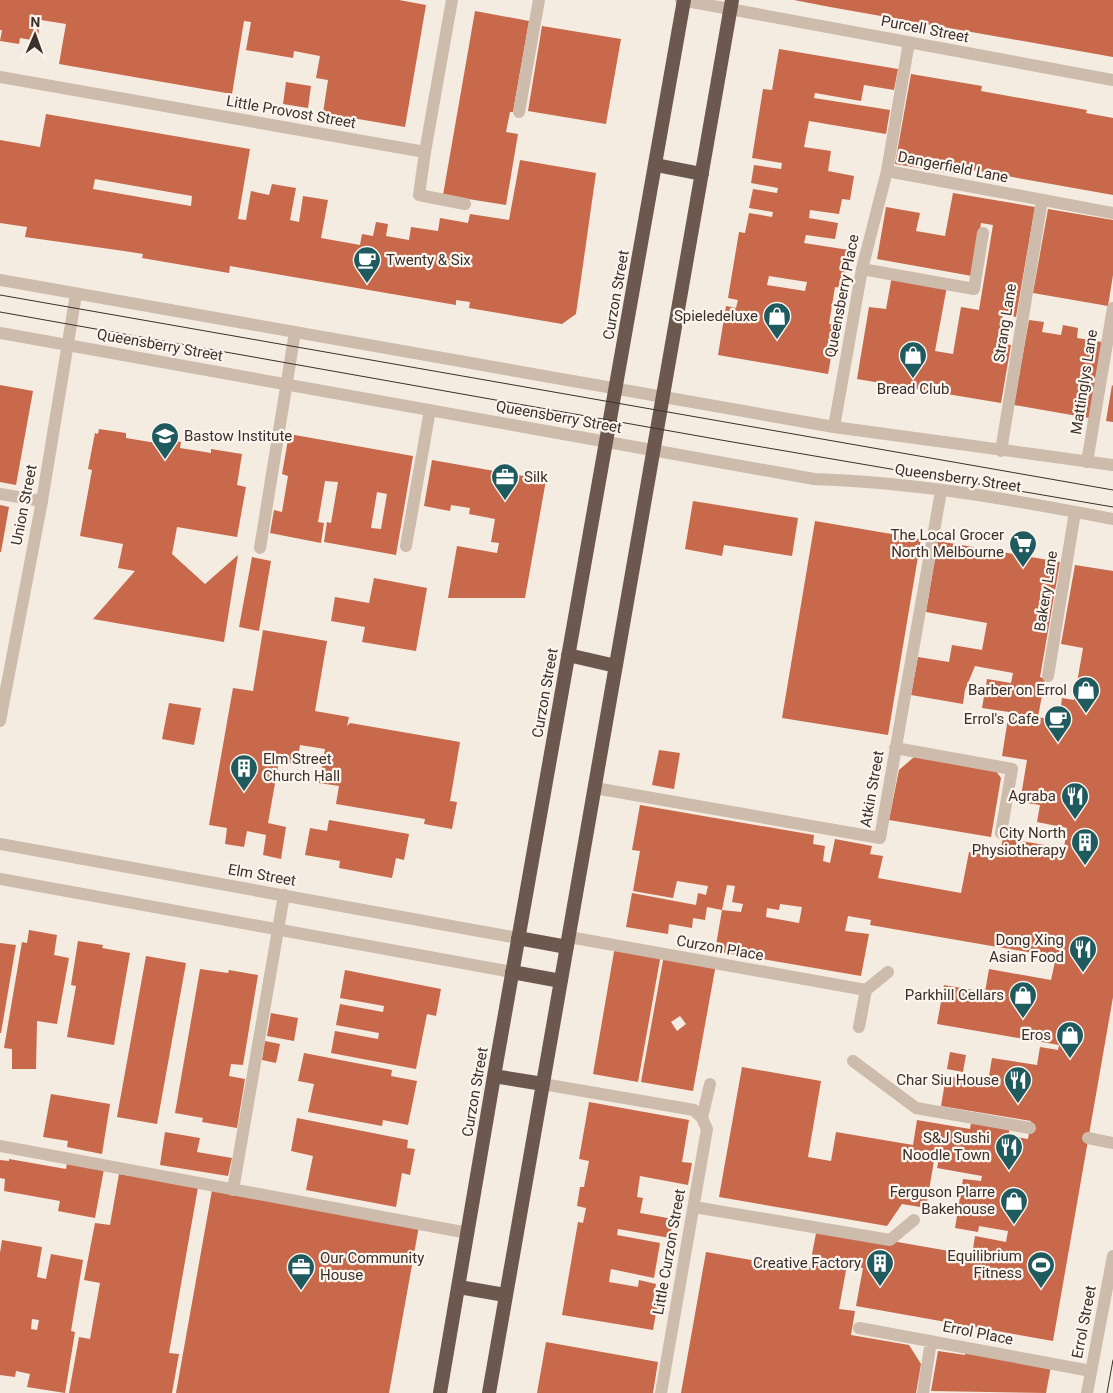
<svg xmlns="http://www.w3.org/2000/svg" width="1113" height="1393" viewBox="0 0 1113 1393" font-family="Roboto,sans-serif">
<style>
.building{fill:#c8694b;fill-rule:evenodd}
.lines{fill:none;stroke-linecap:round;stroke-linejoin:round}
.service{stroke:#cdbbac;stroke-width:12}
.minor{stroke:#cdbbac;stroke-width:12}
.tertiary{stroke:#cdbbac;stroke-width:12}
.trunk{stroke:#6c584f;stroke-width:14}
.tram{stroke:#3b302b;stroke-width:1}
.labels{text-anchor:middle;stroke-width:4.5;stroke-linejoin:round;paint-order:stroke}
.street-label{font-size:15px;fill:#3b302b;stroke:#fbf5ee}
.poi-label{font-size:15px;fill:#3b302b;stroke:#fbf5ee;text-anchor:end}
</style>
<rect width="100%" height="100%" fill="#f4ebe1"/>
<path class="building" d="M0,0h399l27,5 -21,122 -82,-14 5,-33 -12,-2 4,-22 -26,-5 -1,7 -47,-8 5,-28 -7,-1 -12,73 -173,-30 7,-40 -25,-4 -4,21 -17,-3 -1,6 -19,-3 2,-11h-2z
M794,0h319v57l-283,-50z
M475,11l54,10 -16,91h-3l-4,20 12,2 -12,71 -63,-10z
M542,26l79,13 -15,85 -78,-13z
M779,49l119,20 -4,21 -30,-5 -3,16 -46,-8 -1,5 76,12 -4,24 -77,-13 -5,26 27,4 -3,20 26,5 -4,24 -8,-1 -3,15 -29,-4 -1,8 29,5 -3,16 -29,-4 -2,8 45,7 -6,38 -8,-1 -6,37 8,1 -9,49 -110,-19 8,-49 10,2 2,-8 -10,-2 11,-66 6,1 4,-20 23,4 1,-5 -24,-4 4,-19 24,4 1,-5 -27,-5 3,-18 27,4 1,-6 -30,-5 11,-69 9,1zM769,276l38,6 -2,9 -38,-6z
M911,74l71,12 -1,5 106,19 -1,3 27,5v77l-146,-26 -1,7 -71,-12z
M286,82l25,4 -3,22 -25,-4z
M46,114l204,35 -12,70 8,1 5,-29 18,4 3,-11 24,4 -6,32 9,2 4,-26 25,4 -7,38 39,7 2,-11 11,2 3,-14 12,2 -2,12 23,4 2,-13 27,4 2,-13 28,5 2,-9 39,6 11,-60 76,13 -20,141 -14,10 -93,-16 1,-6 -14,-2v5l-226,-39 -1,7 -87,-15 1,-4 -19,-3 -99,-14 2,-10 -27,-4v-83l40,7zM95,179l97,17 -1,10 -98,-17z
M953,193l82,14 -19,110 -13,-3 -5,29 13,2 -10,58 -144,-24 12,-72 17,2 6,-33 55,10 -12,65 18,3 8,-47 18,3 14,-85 -12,-2 -9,53 -95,-17 9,-52 34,6 -4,18 29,5z
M1048,209l65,11v55l-5,31 -75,-13z
M1029,320l15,2 -2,10 19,3 2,-10 15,3 -1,10 25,4 -13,76 -75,-13z
M0,385l33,6 -17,94 -16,-3z
M1112,385l1,1v36l-7,-1z
M99,429l27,4v5l30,5 1,-5 24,4 -1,6 31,5v-4l31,5 -5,31 9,2 -9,50 -60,-10 -5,27 33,30 33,-29 -14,87 -131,-23 42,-48 -17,-3 5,-24 -43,-8 12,-66 -4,-1 7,-36 3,1z
M289,434l124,22 -17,99 -72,-13 3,-20 4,1 7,-41 -13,-1 -7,41 6,1 -3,20 -51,-10 4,-23 8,2 6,-36 -6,-2zM377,492l10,2 -6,35 -10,-1z
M432,460l114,20 -21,118h-77l9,-52 40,7 2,-10 -8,-1 4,-23 -26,-5 1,-6 -19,-3 -1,6 -26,-5z
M693,501l105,17 -6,38 -68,-11 -2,11 -37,-7z
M0,505l9,2 -8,45h-1z
M815,521l106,18 -33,196 -106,-17z
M938,541l122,21 -20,115 5,2 -7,38 21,4 3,-23 12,2 9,-52 -22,-4 14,-79 38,6v426l-60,344 -197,-35 7,-38 -16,-3 -8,44 16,2 -4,24 58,10 12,19 -5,29h-235l25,-141 103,18 8,-42 155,27 3,-19 31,6 2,-11 -29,-5 -1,6 -23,-4 8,-49 18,2 1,-5 -45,-8 4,-18 -5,-1 -10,59 -24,-4 -15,22 -168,-29 23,-130 79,14 -13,76 23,4 5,-29 77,13 4,-25 53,9 1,-6 38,7v6l19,3 3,-18 -90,-15 5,-30 42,6 4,-24 45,7 3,-18 18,3 1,-5 -122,-21 7,-39 41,7 4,-23 62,11 5,-23 -186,-32 1,-5 -23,-4 -3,15 24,3 -8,42 -146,-25 7,-41 19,2 2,-8 -11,-2 3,-16 -8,-1 -5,25 -15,-3 -2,13 -12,-2 -1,10 -23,-4 -1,10 -42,-7 6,-34 64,12 2,-12 8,2 2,-9 -31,-5 -4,17 -40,-7 7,-40 -8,-1 8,-45 174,30 -1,9 12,2 -2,15 7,2 5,-24 37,7 -2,8 13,2 -5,22 83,15 8,-41 30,5 4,-19 61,10 3,-20 -30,-6 3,-17 -20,-3 7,-42 -25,-4 7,-44 -27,-4 5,-29 24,4 2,-10 -38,-7 -10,24 -2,14 -52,-9 7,-38 31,5 3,-17 30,5 5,-27 -61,-11zM780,904l22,3 -3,16 -33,-6 1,-9 12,2z
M252,557l19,4 -12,70 -20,-4z
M374,578l53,10 -11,63 -54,-9 3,-15 -34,-6 4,-24 34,6z
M263,630l64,11 -12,70 34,6 -2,9 3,-3 110,19 -10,59 7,1 -5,27 -28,-5 1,-5 -89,-15 3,-18 -20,-3 6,-34 -25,-4 -3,19 -18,-3 -11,62 18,4 -5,32 -18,-4 3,-20 -19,-4 -3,16 -19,-3 2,-16 -18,-3 24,-137 20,3z
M169,703l32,5 -7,37 -32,-6z
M659,750l21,3 -6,36 -22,-4z
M914,757l82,14 5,7 -10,59 -102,-17 10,-50z
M329,820l80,14 -5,26 -8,-2 -4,20 -53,-10 1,-7 -35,-6 5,-27 17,3z
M29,930l28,5 -3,20 15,3 -12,66 -20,-3 -1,48h-24v-20l-8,-1 18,-106 5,1z
M78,941l25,4 -1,3 28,5 -16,92 -47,-8 9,-51 -5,-1z
M0,943l16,2 -15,88h-1z
M615,946l46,8 -23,128 -45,-8z
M664,955l52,9 -23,127 -52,-9zM680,1016l6,8 -9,7 -6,-9z
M146,956l40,7 -29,161 -40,-7z
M200,969l28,4 1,-3 29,5 -15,90 -12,-1 -2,12 16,3 -8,49 -35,-6 1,-4 -28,-5z
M345,970l96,19 -5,27 -9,-2 -11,55 -85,-16 4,-22 43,8 1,-6 -43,-8 4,-21 43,8 1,-6 -44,-8z
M271,1013l27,5 -4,23 -27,-5z
M265,1041l15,3 -4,19 -14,-3z
M950,1052l16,3 -3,17 -16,-3z
M304,1053l88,17 -1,6 26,5 -9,44 -25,-5 -1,6 -74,-14 6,-28 -16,-3z
M51,1094l59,10 -8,50 -35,-7 1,-6 -25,-4z
M589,1102l100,18 -7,42 10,1 -4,22 -48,-9 -3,21 6,1 -3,15 33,6 -3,19 -52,-9 -1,6 43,8 -6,35 -43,-9 -1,6 -1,7 29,5 1,-7 17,4 -4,22 5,2 -4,22 -91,-15 16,-93 5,1 3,-15 -9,-2 3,-19h4l5,-26 -10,-2z
M297,1118l111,22 -1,8 8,1 -5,26 -8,-2 -6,34 -90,-17 7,-34 -22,-5z
M165,1132l35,6 -3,14 35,6 -4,18 -68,-11z
M9,1159l57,10 1,-6 37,6 -9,49 -37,-7 2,-10 -56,-10 1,-12 -5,-1v-18l9,1z
M119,1174l79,13 -29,166 10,1 -7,39h-103l10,-56 11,2 10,-56 -16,-3 11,-57 15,2z
M212,1190l207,36 -30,167h-213z
M2,1240l40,7 -5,30 9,2 5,-25 32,6 -12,71 4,1 -10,61 -38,-6 3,-13 -14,-3 -1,6 -15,-2v-122zM32,1319l7,1 -2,10 -6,-1z
M546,1342l112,20 -5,31h-116z
M938,1351l27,4 1,-4 85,15 -5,27 -115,-2z"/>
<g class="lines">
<path class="service" d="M519,112l20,-112
M425,152l-6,43 46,9
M887,171l226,42
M862,269l112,20 9,-56
M1001,451l41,-251
M1087,462l26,-154
M0,494l42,7
M406,546l24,-136
M260,548l35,-216
M1048,676l27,-164
M895,748l117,21 -11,64
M595,788l285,50 61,-347
M569,937l297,53
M859,1027l7,-37 22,-18
M853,1061l63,47 114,20
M543,1084l151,26 8,8 5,11 -46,264
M702,1118l8,-34
M1088,1138l25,5
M0,1146l468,87
M233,1190l51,-295
M694,1207l196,33 24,-20
M859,1328l232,43
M923,1393l8,-52"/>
<path class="minor" d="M681,0l432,80
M0,77l425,75 27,-152
M834,427l28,-158 25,-98 22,-129
M0,721l42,-220 34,-207
M0,844l518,94
M0,879l512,93"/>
<path class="tertiary" d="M0,280l834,147 279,38
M0,333l814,146c100,3 201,21 299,40
M1087,1393l26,-137"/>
<path class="trunk" d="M656,165l46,9
M568,655l48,11
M518,938l49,9
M512,972l49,9
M494,1076l49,8
M459,1287l46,8
M440,1393l54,-317 190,-1076
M489,1393l243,-1393"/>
<path class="tram" d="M0,295l1113,195
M0,312l721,128 392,67
M1107,1393l6,-33"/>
</g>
<defs>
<g id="cafe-pin" transform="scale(1.4375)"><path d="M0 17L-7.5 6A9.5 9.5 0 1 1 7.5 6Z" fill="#1f5a5e" stroke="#fbf5ee"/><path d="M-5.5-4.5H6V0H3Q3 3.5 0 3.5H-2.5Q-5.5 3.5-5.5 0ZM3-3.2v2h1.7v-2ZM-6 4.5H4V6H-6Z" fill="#fff"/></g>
<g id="shop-pin" transform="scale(1.4375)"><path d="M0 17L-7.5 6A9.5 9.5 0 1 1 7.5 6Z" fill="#1f5a5e" stroke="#fbf5ee"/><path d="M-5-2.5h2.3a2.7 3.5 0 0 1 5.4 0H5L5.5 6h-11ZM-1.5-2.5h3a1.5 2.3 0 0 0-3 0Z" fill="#fff"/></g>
<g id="university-pin" transform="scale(1.4375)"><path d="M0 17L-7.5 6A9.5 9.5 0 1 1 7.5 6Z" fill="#1f5a5e" stroke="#fbf5ee"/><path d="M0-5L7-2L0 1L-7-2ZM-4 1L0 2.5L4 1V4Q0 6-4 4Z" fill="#fff"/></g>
<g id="office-pin" transform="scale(1.4375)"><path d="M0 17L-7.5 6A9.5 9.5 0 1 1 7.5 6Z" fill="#1f5a5e" stroke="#fbf5ee"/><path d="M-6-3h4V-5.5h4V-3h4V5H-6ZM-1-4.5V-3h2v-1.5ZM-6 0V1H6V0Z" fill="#fff"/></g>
<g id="supermarket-pin" transform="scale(1.4375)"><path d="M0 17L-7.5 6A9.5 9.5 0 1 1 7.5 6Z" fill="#1f5a5e" stroke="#fbf5ee"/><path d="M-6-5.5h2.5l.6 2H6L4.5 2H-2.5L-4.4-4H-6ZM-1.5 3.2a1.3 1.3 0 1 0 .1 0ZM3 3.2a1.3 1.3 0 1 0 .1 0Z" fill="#fff"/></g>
<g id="building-pin" transform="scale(1.4375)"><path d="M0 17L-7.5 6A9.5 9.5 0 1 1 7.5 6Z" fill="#1f5a5e" stroke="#fbf5ee"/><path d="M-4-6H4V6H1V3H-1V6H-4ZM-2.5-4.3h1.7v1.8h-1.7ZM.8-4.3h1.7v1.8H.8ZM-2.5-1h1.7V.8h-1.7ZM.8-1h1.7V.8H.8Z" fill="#fff"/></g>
<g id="restaurant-pin" transform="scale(1.4375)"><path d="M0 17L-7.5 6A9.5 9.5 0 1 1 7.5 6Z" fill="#1f5a5e" stroke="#fbf5ee"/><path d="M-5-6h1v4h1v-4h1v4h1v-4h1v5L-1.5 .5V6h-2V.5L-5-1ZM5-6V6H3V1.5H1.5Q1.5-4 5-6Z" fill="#fff"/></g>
<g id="stadium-pin" transform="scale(1.4375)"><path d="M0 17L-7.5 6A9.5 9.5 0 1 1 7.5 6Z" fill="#1f5a5e" stroke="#fbf5ee"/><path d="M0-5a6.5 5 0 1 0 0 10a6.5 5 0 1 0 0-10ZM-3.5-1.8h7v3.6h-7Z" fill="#fff"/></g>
</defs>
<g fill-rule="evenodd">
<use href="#cafe-pin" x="367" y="260"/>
<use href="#shop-pin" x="777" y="316"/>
<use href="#shop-pin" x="913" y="355"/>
<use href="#university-pin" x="165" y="436"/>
<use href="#office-pin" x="505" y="477"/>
<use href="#supermarket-pin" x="1023" y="544"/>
<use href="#shop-pin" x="1086" y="690"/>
<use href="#cafe-pin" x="1058" y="719"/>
<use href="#building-pin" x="244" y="768"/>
<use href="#restaurant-pin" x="1075" y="796"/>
<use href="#building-pin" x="1085" y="842"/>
<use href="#restaurant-pin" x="1083" y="949"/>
<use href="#shop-pin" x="1023" y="995"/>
<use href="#shop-pin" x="1070" y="1035"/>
<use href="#restaurant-pin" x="1018" y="1080"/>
<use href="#restaurant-pin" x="1009" y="1147"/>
<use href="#shop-pin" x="1014" y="1201"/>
<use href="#building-pin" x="880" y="1263"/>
<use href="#stadium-pin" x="1041" y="1265"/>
<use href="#office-pin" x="301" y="1267"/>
</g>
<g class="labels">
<g class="street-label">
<text transform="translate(925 29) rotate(11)" y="5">Purcell Street</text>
<text transform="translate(291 112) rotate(10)" y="5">Little Provost Street</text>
<text transform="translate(953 167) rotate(11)" y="5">Dangerfield Lane</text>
<text transform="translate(616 295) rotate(-80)" y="5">Curzon Street</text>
<text transform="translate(842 296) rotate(-79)" y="5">Queensberry Place</text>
<text transform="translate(1005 323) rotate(-81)" y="5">Strang Lane</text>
<text transform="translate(160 345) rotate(10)" y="5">Queensberry Street</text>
<text transform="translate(1084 382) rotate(-81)" y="5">Mattinglys Lane</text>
<text transform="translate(559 417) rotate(10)" y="5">Queensberry Street</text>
<text transform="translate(958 478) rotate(8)" y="5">Queensberry Street</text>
<text transform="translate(24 505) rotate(-79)" y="5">Union Street</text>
<text transform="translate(1046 591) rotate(-81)" y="5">Bakery Lane</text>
<text transform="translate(545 693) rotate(-80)" y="5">Curzon Street</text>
<text transform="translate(872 789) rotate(-80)" y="5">Atkin Street</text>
<text transform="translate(262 875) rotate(10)" y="5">Elm Street</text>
<text transform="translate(720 948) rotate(10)" y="5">Curzon Place</text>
<text transform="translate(475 1092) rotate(-80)" y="5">Curzon Street</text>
<text transform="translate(669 1252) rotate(-80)" y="5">Little Curzon Street</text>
<text transform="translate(1084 1322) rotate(-79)" y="5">Errol Street</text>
<text transform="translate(978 1333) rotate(11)" y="5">Errol Place</text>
</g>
<g class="poi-label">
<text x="386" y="265" text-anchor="start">Twenty &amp; Six</text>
<text x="758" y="321">Spieledeluxe</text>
<text x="913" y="394" text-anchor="middle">Bread Club</text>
<text x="184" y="441" text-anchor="start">Bastow Institute</text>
<text x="524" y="482" text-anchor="start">Silk</text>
<text x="1004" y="540">The Local Grocer<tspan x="1004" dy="17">North Melbourne</tspan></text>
<text x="1067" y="695">Barber on Errol</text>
<text x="1039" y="724">Errol's Cafe</text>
<text x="263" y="764" text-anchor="start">Elm Street<tspan x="263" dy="17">Church Hall</tspan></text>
<text x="1056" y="801">Agraba</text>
<text x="1066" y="838">City North<tspan x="1066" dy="17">Physiotherapy</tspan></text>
<text x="1064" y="945">Dong Xing<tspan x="1064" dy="17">Asian Food</tspan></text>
<text x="1004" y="1000">Parkhill Cellars</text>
<text x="1051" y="1040">Eros</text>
<text x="999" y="1085">Char Siu House</text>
<text x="990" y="1143">S&amp;J Sushi<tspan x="990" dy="17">Noodle Town</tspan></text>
<text x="995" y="1197">Ferguson Plarre<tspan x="995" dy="17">Bakehouse</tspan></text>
<text x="1022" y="1261">Equilibrium<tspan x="1022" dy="17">Fitness</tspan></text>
<text x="320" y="1263" text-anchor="start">Our Community<tspan x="320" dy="17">House</tspan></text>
<text x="861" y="1268">Creative Factory</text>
</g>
</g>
<g transform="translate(35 35) rotate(2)" stroke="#fbf5ee" stroke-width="4" paint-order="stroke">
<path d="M0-4L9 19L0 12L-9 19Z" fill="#3b302b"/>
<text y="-8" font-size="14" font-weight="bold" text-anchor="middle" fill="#3b302b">N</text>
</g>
</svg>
